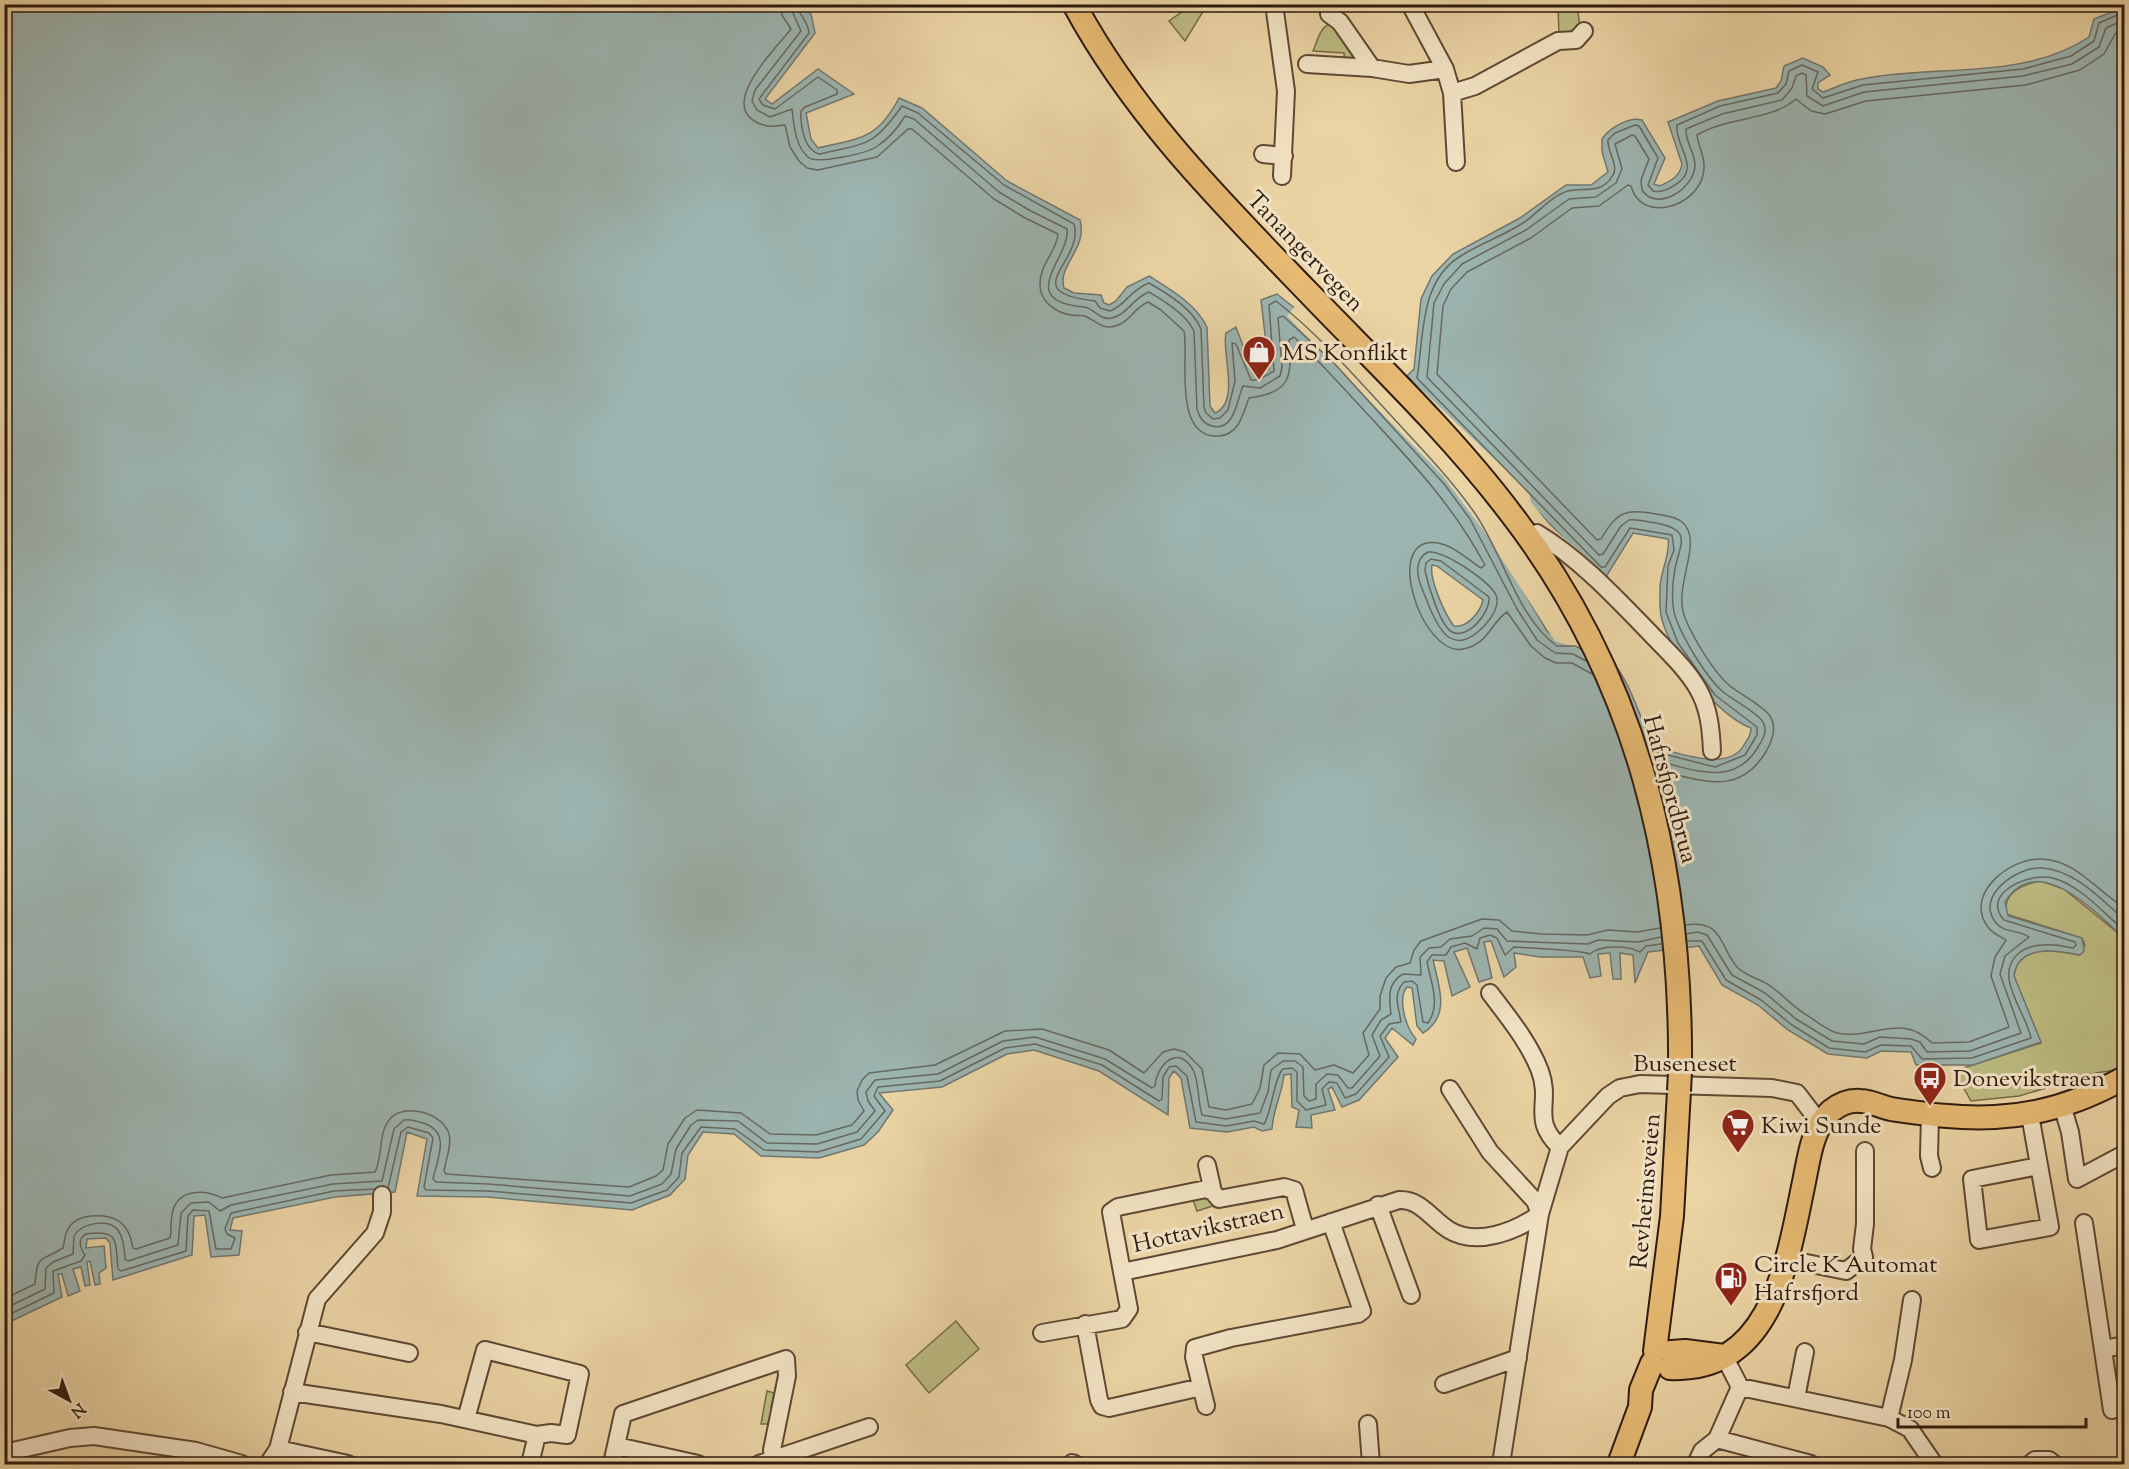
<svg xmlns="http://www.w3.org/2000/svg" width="2129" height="1469" viewBox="0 0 2129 1469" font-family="'Sorts Mill Goudy',serif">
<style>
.green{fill:#bcbc82;stroke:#766b49;stroke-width:1.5}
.water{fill:#9cb5b1;stroke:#707771;stroke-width:1.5;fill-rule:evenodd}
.pier{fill:#ebd4a4}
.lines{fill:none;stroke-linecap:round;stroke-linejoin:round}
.shore{stroke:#666860;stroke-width:1.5}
.minor-casing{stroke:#5e4835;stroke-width:20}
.major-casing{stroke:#2f1a10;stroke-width:26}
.minor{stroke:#f2e3c4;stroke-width:16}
.major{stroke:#e6ba72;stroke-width:22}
.major-bridge-casing{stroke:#2f1a10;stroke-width:26;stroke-linecap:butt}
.major-bridge{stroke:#e6ba72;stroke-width:22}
.labels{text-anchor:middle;stroke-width:6;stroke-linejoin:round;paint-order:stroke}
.street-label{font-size:24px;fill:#2f1a10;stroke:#f2e3c4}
.poi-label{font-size:24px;fill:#2f1a10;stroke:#f2e3c4;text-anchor:start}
</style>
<rect width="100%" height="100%" fill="#ebd4a4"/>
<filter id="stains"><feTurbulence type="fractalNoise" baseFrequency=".00333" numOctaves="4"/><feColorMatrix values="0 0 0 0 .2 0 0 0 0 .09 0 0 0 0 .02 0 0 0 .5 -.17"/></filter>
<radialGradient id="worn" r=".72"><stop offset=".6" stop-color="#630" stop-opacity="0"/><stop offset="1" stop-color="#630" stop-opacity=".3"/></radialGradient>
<path class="green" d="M1192,5h15l-22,36 -16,-20z
M1558,5h19l3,22 -5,8 -16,1z
M1333,23l24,37 -12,5 -1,-12 -31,-2c5,-11 7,-26 20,-28z
M2041,881l23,8 60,49v126l-9,6 -19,3 -77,23 -48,5 -17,-30 87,-28 -27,-67c4,-32 41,-26 65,-21l6,-10 -3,-7 -76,-24c-3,-22 17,-30 35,-33z
M1213,1194l3,11 -19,6 -4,-11z
M956,1321l23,28 -50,44 -23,-28z
M767,1391l7,2 -3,15 4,1 -2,10h-4l-1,5h-7z"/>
<path class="water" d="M5,5h795l11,9 4,19 -50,66 7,5 46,-35 36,25 -48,19 5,26 7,9c42,-10 59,-8 81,-50l23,10 85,73 73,39c8,29 -23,45 -16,68l10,5 27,2 3,8 5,2 7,-4 11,-14 22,-11c21,13 47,28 58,51l3,79 5,7c26,-11 6,-62 11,-80l10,-6 18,48 15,-6 -8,-69 16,-6 20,16 158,166 92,155c18,15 40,15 59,26 20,11 37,68 47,90 25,5 75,26 91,-2 4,-6 7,-10 7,-17 -36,-14 -78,-72 -89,-108 -3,-10 -2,-22 -2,-32 0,-15 11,-36 8,-49l-35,-6 -29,47 -197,-204 7,-7 7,-70 11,-23 21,-22 67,-36 46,-33h25l17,-13 -6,-20v-13c7,-11 28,-23 40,-19l23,38 -11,26 6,2c10,-5 20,-9 22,-22l-14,-42 50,-21 58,-13 5,-7 3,-15 19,-8 20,9 7,8 -12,8v6l5,3c12,-4 25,-11 39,-13 74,-15 161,2 227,-42l5,-18 30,-12v918l-4,9c-28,-25 -83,-83 -115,-32l3,14 74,22 2,13 -4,4c-25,-5 -62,-11 -66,21l27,66 -68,23h-57l-5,-13 -30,-1 -14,7 -39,-4 -40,-24 -30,-25 -36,-20 -23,-39 -51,6 -13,31 -2,-28 -13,-2 1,26h-8l-3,-26 -12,1 3,22 -11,2 -7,-21h-43l-26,-4 2,14 -12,10 -13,-36 -7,1 8,36 -13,4 -12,-34 -13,4 16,35 -18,9 -8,-35 -11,-1c6,26 18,56 -10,73l-6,-7 -5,-38 -5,-1c-10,12 -1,41 9,52l-3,6 -21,-17 -7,10 13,19 -39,43 -17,7 -10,-20 -4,2 7,21 -24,5 1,13 -16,-1 3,-17 -7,-3 -1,-33 -7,1c-2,19 -11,34 -12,54l-10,2 -8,-4 -27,5 -37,-4 -9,-50 -7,-7 -5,7 -1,37 -69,-44 -65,-21 -27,4 -65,33 -63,6 14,17 -15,22 -14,13 -45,13 -58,-2 -27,-22 -31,-2 -15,23 -3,24 -15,16 -38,15 -145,-13 -70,-1 10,-57 -20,-7 -12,60 -60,5 -102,21 -3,12 12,1 -3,24 -28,2 -6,-42 -11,1 -2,39 -79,25 -3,-37 -4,-5 -19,1 -1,9 18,-2 2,22 -7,5 1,11 -5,1 -5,-24 -3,1 3,23 -5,1 -4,-19 -8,2 7,22 -12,5 -6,-22h-4l4,23 -57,27zM1432,565l5,1 46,34c-3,13 -16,28 -29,26 -9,-11 -25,-47 -22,-61z"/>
<path class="pier" d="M1296,305l49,46 113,123 26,36 47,91 19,28 11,9 15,-1 21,18 -42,-14 -72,-111 -40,-54 -156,-160z
M1405,374l124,118 2,10 19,24 40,34v10l-186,-192z"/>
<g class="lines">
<path class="shore" d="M780,4l2,11 9,14c-16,21 -81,83 -24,97 6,1 12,-1 18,-1l5,22 9,14 8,7 11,2 59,-13 31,-28h4l82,70 31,19 33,16c-1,17 -19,31 -18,51 0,17 17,28 31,30 4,1 11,0 14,1 11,5 17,14 30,10 15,-4 20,-19 33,-24l13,8 23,21c5,26 -12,108 35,105 21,-2 24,-23 30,-38 42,-5 43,-21 40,-58l5,-3c28,27 53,55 79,83 44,48 80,86 112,145l-4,3c-12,-7 -25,-21 -39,-24 -63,-16 -21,114 21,105 26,-5 28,-27 44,-37l24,34 14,12 11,5h16l20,11
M789,4l12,27 -46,59 -3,11 5,9 13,7 22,-8c2,16 3,37 16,48 8,8 59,-4 68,-10 11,-7 22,-19 29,-31l9,3 85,73 30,18 38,19c4,28 -54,72 17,78 10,1 16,14 28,11 16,-4 22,-21 37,-26 15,9 37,22 45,39l3,78c2,8 7,15 15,17 23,6 25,-27 31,-40l17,2 20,-12 2,-9 -4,-49 5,-2 50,46 112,123 25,34 47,90 20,31 18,13 18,1 13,7
M797,4c1,11 11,16 12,29l-50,66 4,6 12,4 43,-32 19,13v4l-32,13 -4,4c-1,14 3,40 19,43 47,-11 53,-7 82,-48l16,7 86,72 70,39c11,38 -60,68 21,77l5,7 10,3c16,-6 20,-21 39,-28 19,11 44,26 52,46l3,78 2,6 7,6 7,-1 8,-8 7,-29 -3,-38 4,1 15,36h7l16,-9 -5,-66 7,-4c41,32 74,70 109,108 31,34 63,66 89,103 29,41 43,106 83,134h18l6,3
M1428,552c16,-2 61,29 68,43 4,10 -4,22 -10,29 -32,35 -47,8 -59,-23 -4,-11 -11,-23 -9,-35 1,-7 4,-11 10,-14z
M1431,559l10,2 48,36c2,15 -21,43 -37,35 -12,-6 -24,-48 -27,-61l1,-8z
M1648,750l67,17 30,-12 12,-20v-8l-42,-32 -37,-52 -12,-31 2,-46 6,-16 -2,-15 -42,-7 -25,39h-4l-184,-189c7,-40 2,-95 42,-121 20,-13 44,-21 64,-34 14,-9 29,-28 45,-32 16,-4 34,4 45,-16 6,-9 -6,-24 -5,-35l7,-7 20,-8 4,1 19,32 -10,27 5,6c9,2 15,-2 22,-6 28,-17 -1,-39 2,-60l43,-19 58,-13 8,-9 3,-13 13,-6 16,7 -6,17 11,9 40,-13 160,-16 48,-13 23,-15 5,-18 25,-11
M1652,760c37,7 81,30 106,-13 5,-8 10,-16 5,-25 -5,-9 -31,-23 -40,-30 -17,-15 -39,-52 -47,-73 -5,-14 -4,-35 -1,-50 5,-26 18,-39 -19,-46 -9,-1 -18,-4 -27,-3l-8,6 -18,28 -4,1 -172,-178 7,-74 10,-19 18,-20 64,-34 43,-31 27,-2 20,-14 6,-14 -7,-25 17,-9 3,1 14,23 -8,21 1,10c15,23 53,-2 53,-25 0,-12 -10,-24 -9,-36l36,-15 60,-14 10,-12 4,-12 6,-3 4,2 1,21 16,10 41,-14 159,-16 49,-12 27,-17 7,-19 18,-8
M1655,770c44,8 83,30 112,-20 6,-11 10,-23 3,-34 -7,-10 -30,-22 -40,-30 -17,-14 -37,-49 -45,-68 -13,-32 20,-77 -3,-96 -7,-6 -17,-6 -26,-8 -31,-5 -39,-3 -55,25l-4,1 -160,-166 6,-68 8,-17 16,-17 64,-34 41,-30 27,-2 29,-21 3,1c10,38 65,21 72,-11 4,-15 -4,-26 -6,-40 30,-18 73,-14 99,-36l15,12 14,3 41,-13 160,-16 54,-15 24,-16 11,-20 9,-4
M1685,925c39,-5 33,19 52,42 7,8 22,12 32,18 13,9 23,21 36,29 10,6 21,16 32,19 34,8 64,-22 95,10l37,-1 40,-15 -18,-51 4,-19 11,-17c-6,-4 -13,-6 -18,-13 -25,-33 23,-70 54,-68 36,2 54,32 82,48
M1686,934l12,-2 9,3 25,40 33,18 31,26 36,22 32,3 16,-7 31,2 9,3 7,10 43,-1 51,-18 -21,-59 5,-18 24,-19c-9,-7 -25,-4 -33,-14 -22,-27 22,-57 46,-55 31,2 56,28 77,47l5,1
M1687,941h15l24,39 35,20 31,25 37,23 36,4 16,-7 30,1 11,13 50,-1 59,-20c-5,-26 -39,-63 -12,-85 15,-12 37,-9 54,-5l3,-3 -1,-3 -71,-22c-24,-27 26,-48 49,-42 25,7 45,29 64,46l7,-1
M388,1188l13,-56 7,-5 21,6 4,5 -9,49 2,3 62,1 143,12 36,-13 12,-13 3,-24 19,-26 34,2 29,21 54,2 43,-13 24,-28 -11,-15 4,-9 62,-6 65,-33 30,-4 67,21 57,36 3,-2 1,-22 6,-10 7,-1 11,10 9,46 30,4 28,-5 10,3c7,-10 11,-49 19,-55l9,-1 5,4v29l9,9 20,-5 -4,-16 7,-7 8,1 8,15 11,-4 33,-37 -9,-21 9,-12 12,-2c-2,-15 -9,-27 3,-40l8,-1 5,4 6,37 5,1c13,-19 3,-40 -1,-61l5,-7h14l5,-8 14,-4 12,6 3,-11 10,-3 7,3 8,17 9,-8c15,1 68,3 76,7 10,-9 37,-9 50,-2l6,-6 15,-2
M4,1299l31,-15c2,-31 6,-22 28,-36 2,-7 1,-15 7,-22 5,-7 12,-9 21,-10 24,-2 38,6 42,32l3,1 34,-11c2,-9 0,-19 3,-28 7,-22 33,-20 49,-12l109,-23 44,-3c8,-15 3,-40 15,-53 14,-17 53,-6 59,15 3,11 -3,25 -5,37l2,3 183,13 27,-11 7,-6 5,-26 17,-26 12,-8 44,3 29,21 46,1 36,-10 12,-14 -6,-11 -1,-9 5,-11 7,-7 66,-8 70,-34 37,-2 67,21 35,23 19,-21 11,-3 11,3 17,17 7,38 17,3 26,-6 8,-16 4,-23 14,-12 22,1 15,16 19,-5 19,8 16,-18 -6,-22 17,-24v-13l6,-18 10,-11 14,-4 4,-13 7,-9 61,-22 17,1 13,11 30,3 45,1 21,-5 29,2 23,-4
M4,1309l41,-20 1,-21 7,-6 20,-8 1,-18c7,-13 34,-18 44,-6 6,9 6,19 7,29l3,2 50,-16 3,-32 10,-10 18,-1 11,9 11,-6 102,-21 49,-3 12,-52 10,-9c7,-1 12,1 19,3 28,9 15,34 10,56l3,3 52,2 142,12 32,-12 9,-10 5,-25 15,-24 7,-5 40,1 29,22 50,1 40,-12 18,-21 -7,-10 -2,-9 9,-12 63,-6 65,-33 32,-4 70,22 47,29 3,-2c2,-23 25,-43 39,-14 5,12 4,30 8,43l24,4 34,-6 8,-21 3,-22 12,-9h12l8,6 1,29 5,5 7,-2v-15l11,-10 11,1 10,13h4l28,-32 -8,-21 9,-15 10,-6c-2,-16 -4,-31 12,-40l18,1 -1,-18 9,-9 12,-1 9,-8 22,-3 12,-8 13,1 10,12 81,3 10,-4 40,2 23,-5
M4,1317l50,-24 -1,-22 28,-10 4,-6c-5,-7 -8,-16 1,-21 34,-5 29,7 32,35l3,2 65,-20 2,-35 5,-6 16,1 7,38h15l4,-11 -8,-4 -2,-5 6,-16 103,-22 41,-2"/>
<g class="minor-casing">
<path id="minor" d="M1274,4l12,87 -4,85
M1410,4l35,65 7,24 4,69
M1329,14l11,8 32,46
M1307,64l65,4 37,6 36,-5
M1452,93l23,-7 83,-45 18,-1 8,-9
M1263,154l21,2
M1537,533c43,26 78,64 113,100 16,17 36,35 48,56 11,19 13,40 14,62
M1490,993c18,24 39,49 50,78 12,33 -10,48 20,76
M2062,1105l8,27 7,47 47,-25
M2029,1114l3,12 18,101 -71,13 -7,-61 67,-13
M1930,1115l-1,41 3,12
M1207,1165l6,27 6,7 65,-12 10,3 11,39
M1378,1205l33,90
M2084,1223l28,187
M1787,1259l59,12 18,-14 -2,-8 3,-25v-73
M1122,1272l-11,-60 7,-5 88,-18 7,3
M1085,1324l14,76 3,6 7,2 88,-20 3,-5
M307,1332l102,21
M1042,1333l80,-14 7,-10 -7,-37 155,-32 122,-40c22,-1 32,19 50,30 28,17 67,1 91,-16l-5,-13 -45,-49 -40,-63
M2104,1349l20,-4
M1724,1356l16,31 149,31 21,11 24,35
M1444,1384l74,-26
M292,1392l149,22 96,21 14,-2 16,2 13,-61 -95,-24 -19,69
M1796,1398l9,-46
M1206,1406l-12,-49 1,-9 36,-10 127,-24 4,-3 -31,-89
M1889,1418l14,-58 9,-60
M1368,1424l3,40
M1717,1439l94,25
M617,1446l81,18
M278,1449l70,15
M4,1453l66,-15 24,-2 102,15 46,13
M1072,1463l3,1
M268,1464l10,-15 39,-150 58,-66 7,-21v-17
M530,1464l7,-29
M612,1464l11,-50 163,-55 1,17 -15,74 1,10
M759,1464l110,-37
M1501,1464l39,-250 20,-67 48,-51 12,-8 20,-4 132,4 25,5 23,30
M1696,1464l6,-13 15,-12 23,-52
M2030,1464l5,-4h14l5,4"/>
</g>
<g class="major-casing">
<path id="major" d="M1074,4c59,110 146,197 232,286 70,73 145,144 206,225 126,164 170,352 168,556
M1655,1351l17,-135 7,-125
M1671,1352l14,-1 39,5
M1670,1368c103,5 118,-110 134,-186 5,-24 8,-54 27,-71 9,-7 19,-11 29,-10 11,0 21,6 31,8 35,5 69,10 104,8 46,-2 90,-17 129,-39
M1619,1464l21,-57 1,-17 11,-27"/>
</g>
<use href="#minor" class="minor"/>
<use href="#major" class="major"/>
<g class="major-bridge-casing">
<path id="major-bridge" d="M1679,1091l1,-20"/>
</g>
<use href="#major-bridge" class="major-bridge"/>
</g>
<defs>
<g id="shop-pin" transform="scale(1.725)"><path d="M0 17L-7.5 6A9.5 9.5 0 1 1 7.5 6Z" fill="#8f2418" stroke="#f2e3c4"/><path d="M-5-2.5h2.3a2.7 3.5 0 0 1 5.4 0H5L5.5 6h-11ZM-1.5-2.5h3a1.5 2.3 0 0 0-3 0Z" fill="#fff"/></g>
<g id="bus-pin" transform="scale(1.725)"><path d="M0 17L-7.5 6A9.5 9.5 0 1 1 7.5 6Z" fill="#8f2418" stroke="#f2e3c4"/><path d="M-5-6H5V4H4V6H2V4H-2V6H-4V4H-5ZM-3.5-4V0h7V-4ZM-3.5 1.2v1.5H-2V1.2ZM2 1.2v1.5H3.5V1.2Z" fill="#fff"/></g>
<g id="supermarket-pin" transform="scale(1.725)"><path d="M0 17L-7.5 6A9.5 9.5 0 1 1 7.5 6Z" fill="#8f2418" stroke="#f2e3c4"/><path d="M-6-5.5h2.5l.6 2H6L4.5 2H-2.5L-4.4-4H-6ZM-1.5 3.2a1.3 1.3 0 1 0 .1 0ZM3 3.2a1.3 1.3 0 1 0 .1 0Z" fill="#fff"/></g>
<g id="fuel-pin" transform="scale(1.725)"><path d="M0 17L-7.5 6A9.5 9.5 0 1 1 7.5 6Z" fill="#8f2418" stroke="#f2e3c4"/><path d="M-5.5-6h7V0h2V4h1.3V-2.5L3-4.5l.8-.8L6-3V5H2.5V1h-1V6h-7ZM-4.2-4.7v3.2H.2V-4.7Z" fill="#fff"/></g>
</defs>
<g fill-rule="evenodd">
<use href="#shop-pin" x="1259" y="352"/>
<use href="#bus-pin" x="1930" y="1078"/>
<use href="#supermarket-pin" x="1738" y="1125"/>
<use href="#fuel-pin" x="1731" y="1278"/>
</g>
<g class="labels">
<g class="street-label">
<text transform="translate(1306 251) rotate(46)" y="8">Tanangervegen</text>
<text transform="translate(1671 789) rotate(75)" y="8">Hafrsfjordbrua</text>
<text x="1685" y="1071">Buseneset</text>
<text transform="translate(1645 1191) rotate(-85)" y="8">Revheimsveien</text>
<text transform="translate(1208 1227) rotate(-13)" y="8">Hottavikstraen</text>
</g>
<g class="poi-label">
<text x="1282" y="360">MS Konflikt</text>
<text x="1953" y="1086">Donevikstraen</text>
<text x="1761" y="1133">Kiwi Sunde</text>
<text x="1754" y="1272">Circle K Automat<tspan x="1754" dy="28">Hafrsfjord</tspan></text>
</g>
</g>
<rect width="2129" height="1469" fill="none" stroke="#ebd4a4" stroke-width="24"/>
<rect x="6" y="6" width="2117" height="1457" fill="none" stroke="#2f1a10" stroke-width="3"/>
<rect x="12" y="12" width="2105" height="1445" fill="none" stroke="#2f1a10" stroke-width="1.5"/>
<g transform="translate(69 1400) rotate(139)" stroke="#f2e3c4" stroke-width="4.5" paint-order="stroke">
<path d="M0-4.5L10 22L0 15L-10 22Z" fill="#2f1a10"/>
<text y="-9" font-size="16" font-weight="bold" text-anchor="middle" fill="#2f1a10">N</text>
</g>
<path d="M1898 1418v9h188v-9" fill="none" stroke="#2f1a10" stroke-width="3"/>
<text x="1907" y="1418" font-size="18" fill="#2f1a10" stroke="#f2e3c4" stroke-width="4.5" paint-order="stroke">100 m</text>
<rect width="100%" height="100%" filter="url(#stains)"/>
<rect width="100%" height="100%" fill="url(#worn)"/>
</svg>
